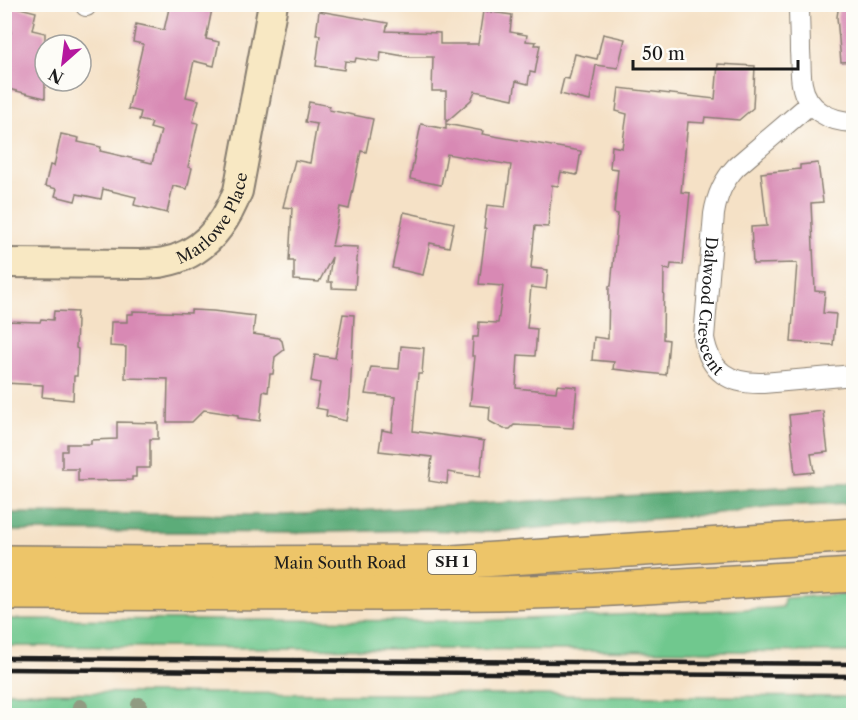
<svg xmlns="http://www.w3.org/2000/svg" width="858" height="720" viewBox="0 0 858 720" font-family="'Libre Caslon Text',serif">
<style>
.green{fill:#6fc88e;stroke:#467255;stroke-width:1.5}
.forest{fill:#5bac79;stroke:#3c644a;stroke-width:1.5}
.building{fill:#d889b4}
.lines{fill:none;stroke-linecap:round;stroke-linejoin:round}
.street-casing{stroke:#887e71;stroke-width:22}
.secondary-casing{stroke:#887e71;stroke-width:32}
.highway-casing{stroke:#887e71;stroke-width:36}
.street{stroke:#fff;stroke-width:20}
.secondary{stroke:#f8e8c3;stroke-width:28}
.highway{stroke:#edc569;stroke-width:33}
.rail{stroke:#1c1c1c;stroke-width:4.5}
.tree{fill:#909b82}
.labels{text-anchor:middle;stroke-width:4.5;stroke-linejoin:round;paint-order:stroke}
.shield{fill:#fdfcf7;stroke:#605f5e;stroke-width:1.5}
.shield-label{font-size:15px;font-weight:bold;fill:#1c1c1c}
.street-label{font-size:16px;fill:#1c1c1c;stroke:#fdfcf7}
</style>
<rect width="100%" height="100%" fill="#fdfcf7"/>
<filter id="ink" filterUnits="userSpaceOnUse"><feTurbulence type="fractalNoise" baseFrequency=".0167" numOctaves="2"/><feDisplacementMap in="SourceGraphic" scale="12" xChannelSelector="R" yChannelSelector="G"/><feConvolveMatrix kernelMatrix="1 2 1 2 8 2 1 2 1" color-interpolation-filters="sRGB"/></filter>
<filter id="wash" filterUnits="userSpaceOnUse"><feTurbulence type="fractalNoise" baseFrequency=".008" numOctaves="4" result="noise"/><feDisplacementMap in="SourceGraphic" scale="24" xChannelSelector="R" yChannelSelector="G"/><feGaussianBlur stdDeviation="1.35" result="paint"/><feColorMatrix in="noise" values="0 0 0 0 0 0 0 0 0 0 0 0 0 0 0 0 0 1.4 0 .05"/><feComposite in="paint" operator="in"/></filter>
<g filter="url(#wash)">
<rect width="100%" height="100%" fill="#f5e1c6"/>
<path class="green" d="M853,594v58l-848,-6v-27l474,2 293,-13 11,-1 1,-9z
M5,692l848,5 1,18 -849,1z"/>
<path class="forest" d="M853,483v20l-79,3 -71,9 -215,17 -68,-2 -128,3 -287,-2v-18l280,2z"/>
<g id="blocks">
<path class="building" d="M170,4h43l-7,35 13,3 -5,24 -20,-5 -8,36 13,3 -6,22 5,1 -10,44 4,1 -5,21 -14,-3 -6,27 -33,-8 2,-8 -33,-8 -2,10 -24,-5 -2,7 -20,-5 2,-7 -12,-3 5,-21 4,1 7,-32 18,4 -1,4 23,5 -1,4 52,12 9,-32 -11,-3 2,-5 -13,-3 2,-8 -13,-3 15,-65 -10,-2 3,-18 28,6z
M839,4h15v57l-13,1 -4,-45z
M12,6l24,6 -4,18 13,3v65l-41,-10v-31l7,-25 -6,-2z
M319,11l69,12 -2,8 54,2v11h38l5,-33 29,4 -2,17 17,3 -1,6 10,1 -1,3h5l-5,28 -5,-1 -2,12 -12,-3 -3,18 -38,-8 -4,9 -25,22v-31h-14l1,-34h-24l-28,-5 -1,10 -24,-4 -1,4 -10,-1 -1,9 -28,-4 4,-31h-4z
M603,34l22,5 -7,29 -22,-3 -6,36 -30,-7 4,-16 5,1 6,-25 22,5z
M718,64l37,2 -2,42 -14,12 -34,-3 -1,6 -16,-1 -7,70 9,1 -7,72 -12,-1 -1,6 -6,-1 -1,70 6,1 -3,35 -53,-6 1,-7 -22,-2 2,-23 14,2 1,-53h2l7,-72 -4,-1 4,-44 -8,-1 2,-22 10,2 5,-34 -11,-3 3,-23 96,11z
M309,102l21,4 -1,4 44,9 -7,33 -5,-1 -12,58 -9,-2 -8,39 26,1 -3,42 -23,-1v-6h-4l4,-25 -13,25 -25,-2v-19h-5l3,-53 -9,-1 12,-47 15,3 7,-39 -12,-2z
M421,124l25,5v-5l37,7 -1,3 99,17 -4,24 -16,-3 -3,14 -6,-1 -4,42 -13,-1 -4,42 17,2 -2,19 -15,-2 -4,41 10,1 -2,27 -17,-1 -2,33 40,4 1,-7 20,2 -4,41 -59,-3 -4,4h-6l-15,-8 1,-14 -20,-2 5,-49h-3l1,-19h5l1,-15 19,1 5,-37 -24,-2 7,-56h-2l3,-23 18,2 6,-42 -64,-11 -6,31 -31,-6z
M818,163l5,39 -12,1 4,88 10,1 -2,21 13,1 -3,31 -42,-3 6,-79 -44,1 -2,-37 16,-1 -6,-53 39,-4v-4z
M404,212l50,11 -5,24 -19,-4 -7,32 -31,-7z
M191,310l22,1 42,5 -2,18 26,4 3,3 2,9 -9,7 -2,17h-3l-2,18 -5,-1 -3,30 -22,-3v-3l-34,-5 -12,12h-25l1,-43 -43,-1 1,-31 -16,-1 1,-24h16v-8h6v-3l58,2z
M54,311l23,1 -1,8h1l-1,28 2,1 -1,27h-3l-1,24 -31,-3 1,-12 -39,-2v-62l36,1 1,-3 12,1z
M343,314l11,1 -4,83 -4,23 -20,-5 1,-6 -11,-2 4,-25 -9,-2 4,-26 20,3z
M401,346l23,2 -2,26h-4l-5,57 71,10 -4,36 -32,-5 -1,12 -18,-3 3,-24 -53,-6 3,-21 10,2 3,-35 -30,-3 6,-27 28,2z
M823,411l5,41 -17,2 3,18 -19,2 -6,-59z
M117,422l41,1v16h-8v29h-14v9h-4v3l-54,1v-12h-16v-18h5v-7h24v-4l26,-1z"/>
</g>
</g>
<g filter="url(#ink)">
<use href="#blocks" fill-opacity="0" stroke="#887e71" stroke-width="1.5"/>
<g class="lines">
<g class="street-casing">
<g id="street">
<path d="M799,4c0,16 1,32 1,47 1,11 0,22 2,33 4,25 28,38 52,38"/>
<path d="M86,6l1,-2"/>
<path id="s1" d="M810,104l-74,63c-13,14 -19,28 -22,47l-10,124c6,34 25,46 59,45l91,-8"/>
</g>
</g>
<g class="secondary-casing">
<g id="secondary">
<path id="s2" d="M4,263l137,1c8,-1 16,0 23,-2 39,-7 61,-37 74,-71l35,-187"/>
</g>
</g>
<g class="highway-casing">
<g id="highway">
<path id="s3" d="M4,562l158,1 290,-1 402,-27"/>
<path d="M4,593l381,1 112,-1 98,-3 259,-15"/>
</g>
</g>
<use href="#street" class="street"/>
<use href="#secondary" class="secondary"/>
<use href="#highway" class="highway"/>
<path class="rail" d="M4,658l850,6
M4,669l850,7"/>
</g>
<g class="tree">
<circle cx="139" cy="705" r="8"/>
<circle cx="80" cy="707" r="8"/>
</g>
</g>
<g class="labels">
<rect class="shield" x="428" y="550" width="48" height="24" rx="4.5"/>
<g class="shield-label">
<text x="452" y="567">SH 1</text>
</g>
<g class="street-label">
<text dy="6" stroke="none"><textPath href="#s2" startOffset="230">Marlowe Place</textPath></text>
<text dy="6" stroke="none"><textPath href="#s1" startOffset="243">Dalwood Crescent</textPath></text>
<text dy="6" stroke="none"><textPath href="#s3" startOffset="336">Main South Road</textPath></text>
</g>
</g>
<rect width="858" height="720" fill="none" stroke="#fdfcf7" stroke-width="24"/>
<g transform="translate(63 63) rotate(208)"><circle r="28" fill="#fdfcf7" stroke="#a3a29f" stroke-width="1.5"/>
<path d="M0-4.5L10 22L0 15L-10 22Z" fill="#b5179e"/>
<text y="-9" font-size="16" font-weight="bold" text-anchor="middle" fill="#1c1c1c">N</text>
</g>
<path d="M633 60v9h165v-9" fill="none" stroke="#1c1c1c" stroke-width="3"/>
<text x="642" y="60" font-size="18" fill="#1c1c1c" stroke="#fdfcf7" stroke-width="4.5" paint-order="stroke">50 m</text>
</svg>
